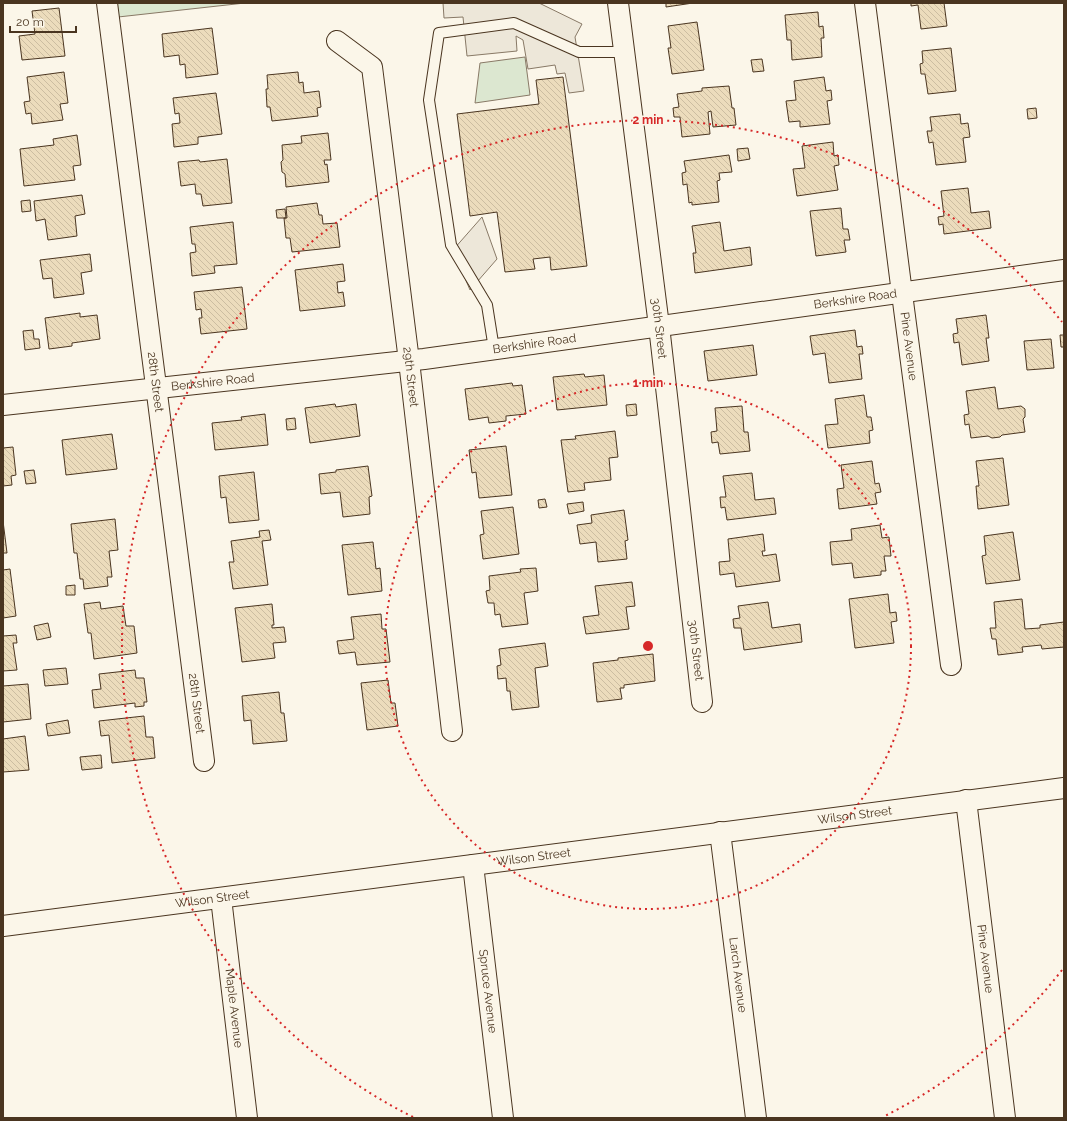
<svg xmlns="http://www.w3.org/2000/svg" width="1067" height="1121" viewBox="0 0 1067 1121" font-family="Raleway,sans-serif">
<style>
.green{fill:#dce7d0;stroke:#887966}
.parking{fill:#ede7d9;stroke:#887966}
.building{fill:url(#building-back-hatch);stroke:#4a3520}
.lines{fill:none;stroke-linecap:round;stroke-linejoin:round}
.service-casing{stroke:#4a3520;stroke-width:12}
.minor-casing{stroke:#4a3520;stroke-width:22}
.service{stroke:#fbf6e9;stroke-width:10}
.minor{stroke:#fbf6e9;stroke-width:20}
.ring{fill:none;stroke:#d62828;stroke-width:2;stroke-dasharray:2 4}
.labels{text-anchor:middle;stroke-width:3;stroke-linejoin:round;paint-order:stroke}
.street-label{font-size:12px;fill:#4a3520;stroke:#fbf6e9}
.centre{fill:#d62828;stroke:#fbf6e9;stroke-width:2}
.ring-label{font-size:12px;text-anchor:middle;font-weight:bold;fill:#d62828;stroke:#fbf6e9;stroke-width:3;stroke-linejoin:round;paint-order:stroke}
</style>
<defs>
<pattern id="building-back-hatch" width="6" height="6" patternUnits="userSpaceOnUse"><rect width="6" height="6" fill="#ecdcbc"/><path d="M-1 5l2 2M0 0l6 6M5-1l2 2" fill="none" stroke="#ccbda1"/></pattern>
</defs>
<rect width="100%" height="100%" fill="#fbf6e9"/>
<path class="green" d="M107,3h138l-136,15z
M525,57l5,38 -55,8 5,-40z"/>
<path class="parking" d="M443,3h96l43,21 -7,13 9,54 -15,2 -4,-20 -8,1 -2,-9 -27,4 -5,-29 -7,-4 1,15 -50,5 -4,-39 -19,1z
M482,217l15,42 -27,31 -17,-40z"/>
<path class="building" d="M666,3h27l-27,4z
M911,3h33l3,23 -26,3 -3,-24 -7,1z
M59,8l6,48 -43,4 -3,-24 16,-2 -3,-23z
M818,12l1,15 4,-1 1,12h-3l1,19 -30,3 -1,-20h-4l-2,-25z
M697,22l7,48 -32,4 -4,-26h3l-3,-22z
M212,28l6,46 -32,4 -1,-14 -5,1 -1,-10 -15,2 -2,-23z
M951,48l5,43 -28,3 -3,-20h-4l-1,-10 3,-1 -1,-12z
M762,59l2,12 -11,1 -2,-12z
M64,72l4,31 -8,1 3,16 -31,4 -1,-11 -5,1 -2,-12 6,-1 -3,-24z
M298,72l1,11 4,-1 1,11 15,-2 2,16 -4,1 1,8 -46,5 -2,-14h-3l-1,-18h2l-1,-14z
M563,77l24,189 -36,4 -1,-13 -17,2 2,10 -30,3 -8,-60 -27,4 -13,-102 82,-10 -3,-24z
M824,77l2,14 5,-1 1,10 -5,1 3,23 -30,3v-6l-11,1 -3,-21 10,-1 -2,-19z
M729,86l3,22h2l2,17 -23,2 -2,-16 -3,1 2,22 -28,3 -2,-20h-6l-1,-9 6,-1 -2,-13 25,-3v-3z
M216,93l6,41 -24,3v7l-24,3 -2,-23 8,-1 -1,-10 -4,1 -2,-16z
M1036,108l1,10 -9,1 -1,-10z
M960,114l1,10 7,-1 2,14 -7,1 3,24 -30,3 -3,-23 -4,1 -2,-12h5l-2,-14z
M328,133l3,27h-7l1,5 2,-1 2,18 -43,5 -1,-13 -3,-2 -1,-10 2,-2 -1,-15 20,-2 -1,-7z
M77,135l4,30 -8,1 2,14 -51,6 -4,-37 34,-4 -1,-6z
M833,142l1,14 4,-1 1,10 -5,1 4,24 -41,6 -4,-27 12,-1 -3,-22z
M748,148l2,11 -12,2 -1,-12z
M729,155l3,17 -13,1 1,7 -3,1 2,21 -27,3v-3l-3,1 -2,-19 -4,1 -1,-12 4,-1 -2,-11z
M227,159l5,44 -29,3 -2,-12h-5l-1,-10 -14,2 -3,-24 21,-2 1,2z
M968,188l3,25 18,-2 2,17 -47,6 -1,-10 -4,1 -1,-8 6,-1 -3,-25z
M82,195l3,19 -10,2 2,20 -29,4 -3,-21 -9,2 -2,-20z
M30,200l1,11 -9,1 -1,-11z
M317,203l2,12h3l1,9 14,-1 3,24 -48,5 -2,-14h-4l-2,-20h3l-1,-11z
M841,208l2,21h5l2,11h-6l2,12 -30,4 -6,-45z
M285,209l1,9h-9l-1,-8z
M233,222l4,42 -23,2 1,7 -23,3 -2,-23 6,-1 -1,-8h-3l-2,-17z
M720,222l4,29 26,-4 2,18 -57,8 -2,-20h3l-4,-27z
M90,254l2,17 -11,2 3,21 -30,4 -2,-20 -9,1 -3,-19z
M343,264l2,17 -8,1 1,11 5,-1 2,14 -45,5 -5,-41z
M242,287l5,42 -46,5 -2,-16h3l-1,-9 -5,1 -2,-18z
M80,313v4l17,-2 3,24 -28,4v3l-23,3 -4,-31z
M986,315l3,23h-3l3,23 -27,4 -3,-23 -5,1 -1,-9 5,-1 -2,-14z
M33,330l1,9h5l1,9 -15,2 -2,-19z
M855,330l2,17 5,-1 1,8h-4l3,25 -33,4 -4,-30 -12,2 -3,-19z
M1060,335h4v12h-3z
M1051,339l3,29 -27,2 -3,-29z
M753,345l4,30 -49,6 -4,-30z
M584,374l1,3 19,-2 3,30 -50,5 -4,-33z
M512,383l1,3 9,-1 4,29 -20,2v5l-17,2 -1,-6 -19,3 -4,-31z
M995,387l3,22 23,-3 4,3v8l-2,2 2,13 -23,3 -2,2 -8,1 -4,-2 -17,2 -2,-14 -4,1 -1,-10 5,-1 -3,-23z
M864,395l3,22h4l2,13 -4,1 1,12 -42,5 -3,-23 13,-1 -3,-25z
M335,404l1,3 20,-3 4,32 -50,7 -5,-35z
M636,404l1,11 -10,1 -1,-11z
M742,406l2,26h4l2,19 -30,3 -2,-12 -6,1 -1,-11 6,-1 -2,-23z
M265,414l3,31 -53,5 -3,-27 30,-3 -1,-3z
M295,418l1,11 -9,1 -1,-11z
M615,431l3,26 -9,1 2,22 -27,3 1,7 -17,2 -7,-52 15,-1 -1,-3z
M112,434l5,35 -51,6 -4,-35z
M506,446l6,49 -33,3 -3,-26 -4,1 -3,-23z
M13,447l3,28 -5,1 1,9 -9,1v-38z
M1003,458l6,47 -31,4 -2,-23h3l-3,-25z
M872,461l3,23 4,-1 2,9 -6,1 2,11 -38,5 -2,-20 7,-1 -3,-23z
M368,466l4,30 -3,1 1,17 -27,3 -3,-25 -19,2 -2,-20 17,-2v-2z
M34,470l2,13 -10,1 -2,-13z
M254,472l5,48 -30,3 -3,-26 -5,1 -2,-22z
M752,473l3,27 19,-2 2,16 -49,6 -2,-13 -4,1 -1,-11h6l-3,-21z
M545,499l2,8 -8,1 -1,-8z
M583,502l1,9 -15,3 -2,-10z
M513,507l6,47 -36,5 -3,-24 4,-1 -3,-23z
M624,510l4,30 -3,1 2,18 -29,3 -2,-20 -16,2 -3,-19 15,-2 -1,-8z
M115,519l3,31 -9,1 3,26h-5l1,9 -24,3 -1,-10h-3l-3,-26h-3l-3,-29z
M3,521l4,32h-4z
M880,525l2,13 7,-1 2,19h-7l2,15h-5v4l-27,3 -2,-15 -20,2 -2,-23 22,-2 -1,-11z
M269,530l2,10 -9,1 6,44 -35,4 -4,-27h5l-3,-21 29,-4 -1,-6z
M1013,532l7,48 -34,4 -4,-28 4,-1 -2,-19z
M763,534l2,17h-3l1,5 13,-2 4,27 -44,6 -2,-14 -14,2 -1,-13 11,-1 -2,-22z
M373,542l3,27 4,-1 2,23 -34,4 -6,-50z
M536,568l2,23 -14,2 4,31 -26,3 -2,-13 -5,1 -1,-12h-6l-2,-12 4,-1 -1,-14 32,-4 -1,-3z
M10,569l6,47 -13,2v-48z
M632,582l3,24 -9,1 3,22 -43,5 -3,-17 16,-2 -4,-29z
M75,585v10h-9v-9z
M888,594l2,19 6,-1 1,9 -6,1 3,21 -39,5 -6,-49z
M1022,599l3,30 15,-1v-3l24,-3v25l-22,2 -1,-4 -19,2 1,5 -25,3 -2,-16h-4l-2,-11h6l-2,-26z
M100,602l1,7 22,-3 3,20h8l3,27 -43,6 -3,-26h-3l-4,-29z
M768,602l4,26 28,-4 2,18 -58,8 -3,-22h-7l-1,-9 7,-1 -2,-12z
M272,604l2,21h-2v3l12,-1 2,15 -13,1 2,15 -33,4 -7,-54z
M381,614l1,15h4l4,33 -33,3 -2,-13 -16,2 -2,-13 17,-2 -3,-22z
M48,623l3,14 -14,3 -3,-14z
M16,635l1,8h-4l4,27 -14,1v-35z
M545,643l3,23 -13,2 4,39 -27,3 -2,-19h-3l-1,-13 -8,1 -1,-13 4,-1 -2,-16z
M653,654l2,27 -31,4v3h-4l2,11 -25,3 -4,-39 25,-3v-2z
M66,668l2,16 -23,2 -2,-16z
M135,670l1,8h8l3,24h-3v4l-9,1v-4l-41,5 -2,-18 9,-1 -2,-15z
M388,680l3,23h4l3,23 -31,4 -6,-47z
M28,684l3,35 -28,3v-36z
M279,692l2,21h3l3,28 -34,3 -2,-24 -7,1 -2,-25z
M144,716l2,21h7l2,21 -43,5 -3,-28 -8,1 -2,-15z
M68,720l2,13 -22,3 -2,-12z
M25,736l4,34 -26,2v-33z
M101,755l1,13 -20,2 -2,-13z"/>
<g class="lines">
<g class="service-casing">
<path id="service" d="M494,349l-7,-44 -36,-60 -22,-145 10,-67 75,-10 65,29h45"/>
</g>
<g class="minor-casing">
<g id="minor">
<path id="s1" d="M107,3l97,758"/>
<path id="s2" d="M618,3l41,323 43,376"/>
<path id="s3" d="M865,3l39,306 47,356"/>
<path id="s4" d="M337,41l35,26 37,294 43,370"/>
<path id="s5" d="M3,405l421,-46 640,-89"/>
<path id="s6" d="M966,800l39,318"/>
<path id="s7" d="M720,832l36,286"/>
<path id="s8" d="M473,865l30,253"/>
<path id="s9" d="M221,898l26,220"/>
<path id="s10" d="M3,926l1061,-138"/>
</g>
</g>
<use href="#service" class="service"/>
<use href="#minor" class="minor"/>
</g>
<g class="ring">
<circle cx="648" cy="646" r="263"/>
<path d="M1062 970A526 526 0 0 1 883 1117M413 1117A526 526 0 1 1 1062 322"/>
</g>
<g class="labels">
<g class="street-label">
<text dy="4" stroke="none"><textPath href="#s5" startOffset="859">Berkshire Road</textPath></text>
<text dy="4" stroke="none"><textPath href="#s2" startOffset="328">30th Street</textPath></text>
<text dy="4" stroke="none"><textPath href="#s5" startOffset="535">Berkshire Road</textPath></text>
<text dy="4" stroke="none"><textPath href="#s3" startOffset="346">Pine Avenue</textPath></text>
<text dy="4" stroke="none"><textPath href="#s4" startOffset="356">29th Street</textPath></text>
<text dy="4" stroke="none"><textPath href="#s1" startOffset="382">28th Street</textPath></text>
<text dy="4" stroke="none"><textPath href="#s5" startOffset="211">Berkshire Road</textPath></text>
<text dy="4" stroke="none"><textPath href="#s2" startOffset="652">30th Street</textPath></text>
<text dy="4" stroke="none"><textPath href="#s1" startOffset="706">28th Street</textPath></text>
<text dy="4" stroke="none"><textPath href="#s10" startOffset="859">Wilson Street</textPath></text>
<text dy="4" stroke="none"><textPath href="#s10" startOffset="535">Wilson Street</textPath></text>
<text dy="4" stroke="none"><textPath href="#s10" startOffset="211">Wilson Street</textPath></text>
<text dy="4" stroke="none"><textPath href="#s6" startOffset="160">Pine Avenue</textPath></text>
<text dy="4" stroke="none"><textPath href="#s7" startOffset="144">Larch Avenue</textPath></text>
<text dy="4" stroke="none"><textPath href="#s8" startOffset="127">Spruce Avenue</textPath></text>
<text dy="4" stroke="none"><textPath href="#s9" startOffset="111">Maple Avenue</textPath></text>
</g>
</g>
<circle cx="648" cy="646" r="6" class="centre"/>
<g class="ring-label">
<text x="648" y="124">2 min</text>
<text x="648" y="387">1 min</text>
</g>
<rect width="1067" height="1121" fill="none" stroke="#4a3520" stroke-width="8"/>
<path d="M10 26v6h66v-6" fill="none" stroke="#4a3520" stroke-width="2"/>
<text x="16" y="26" font-size="12" fill="#4a3520" stroke="#fbf6e9" stroke-width="3" paint-order="stroke">20 m</text>
</svg>
